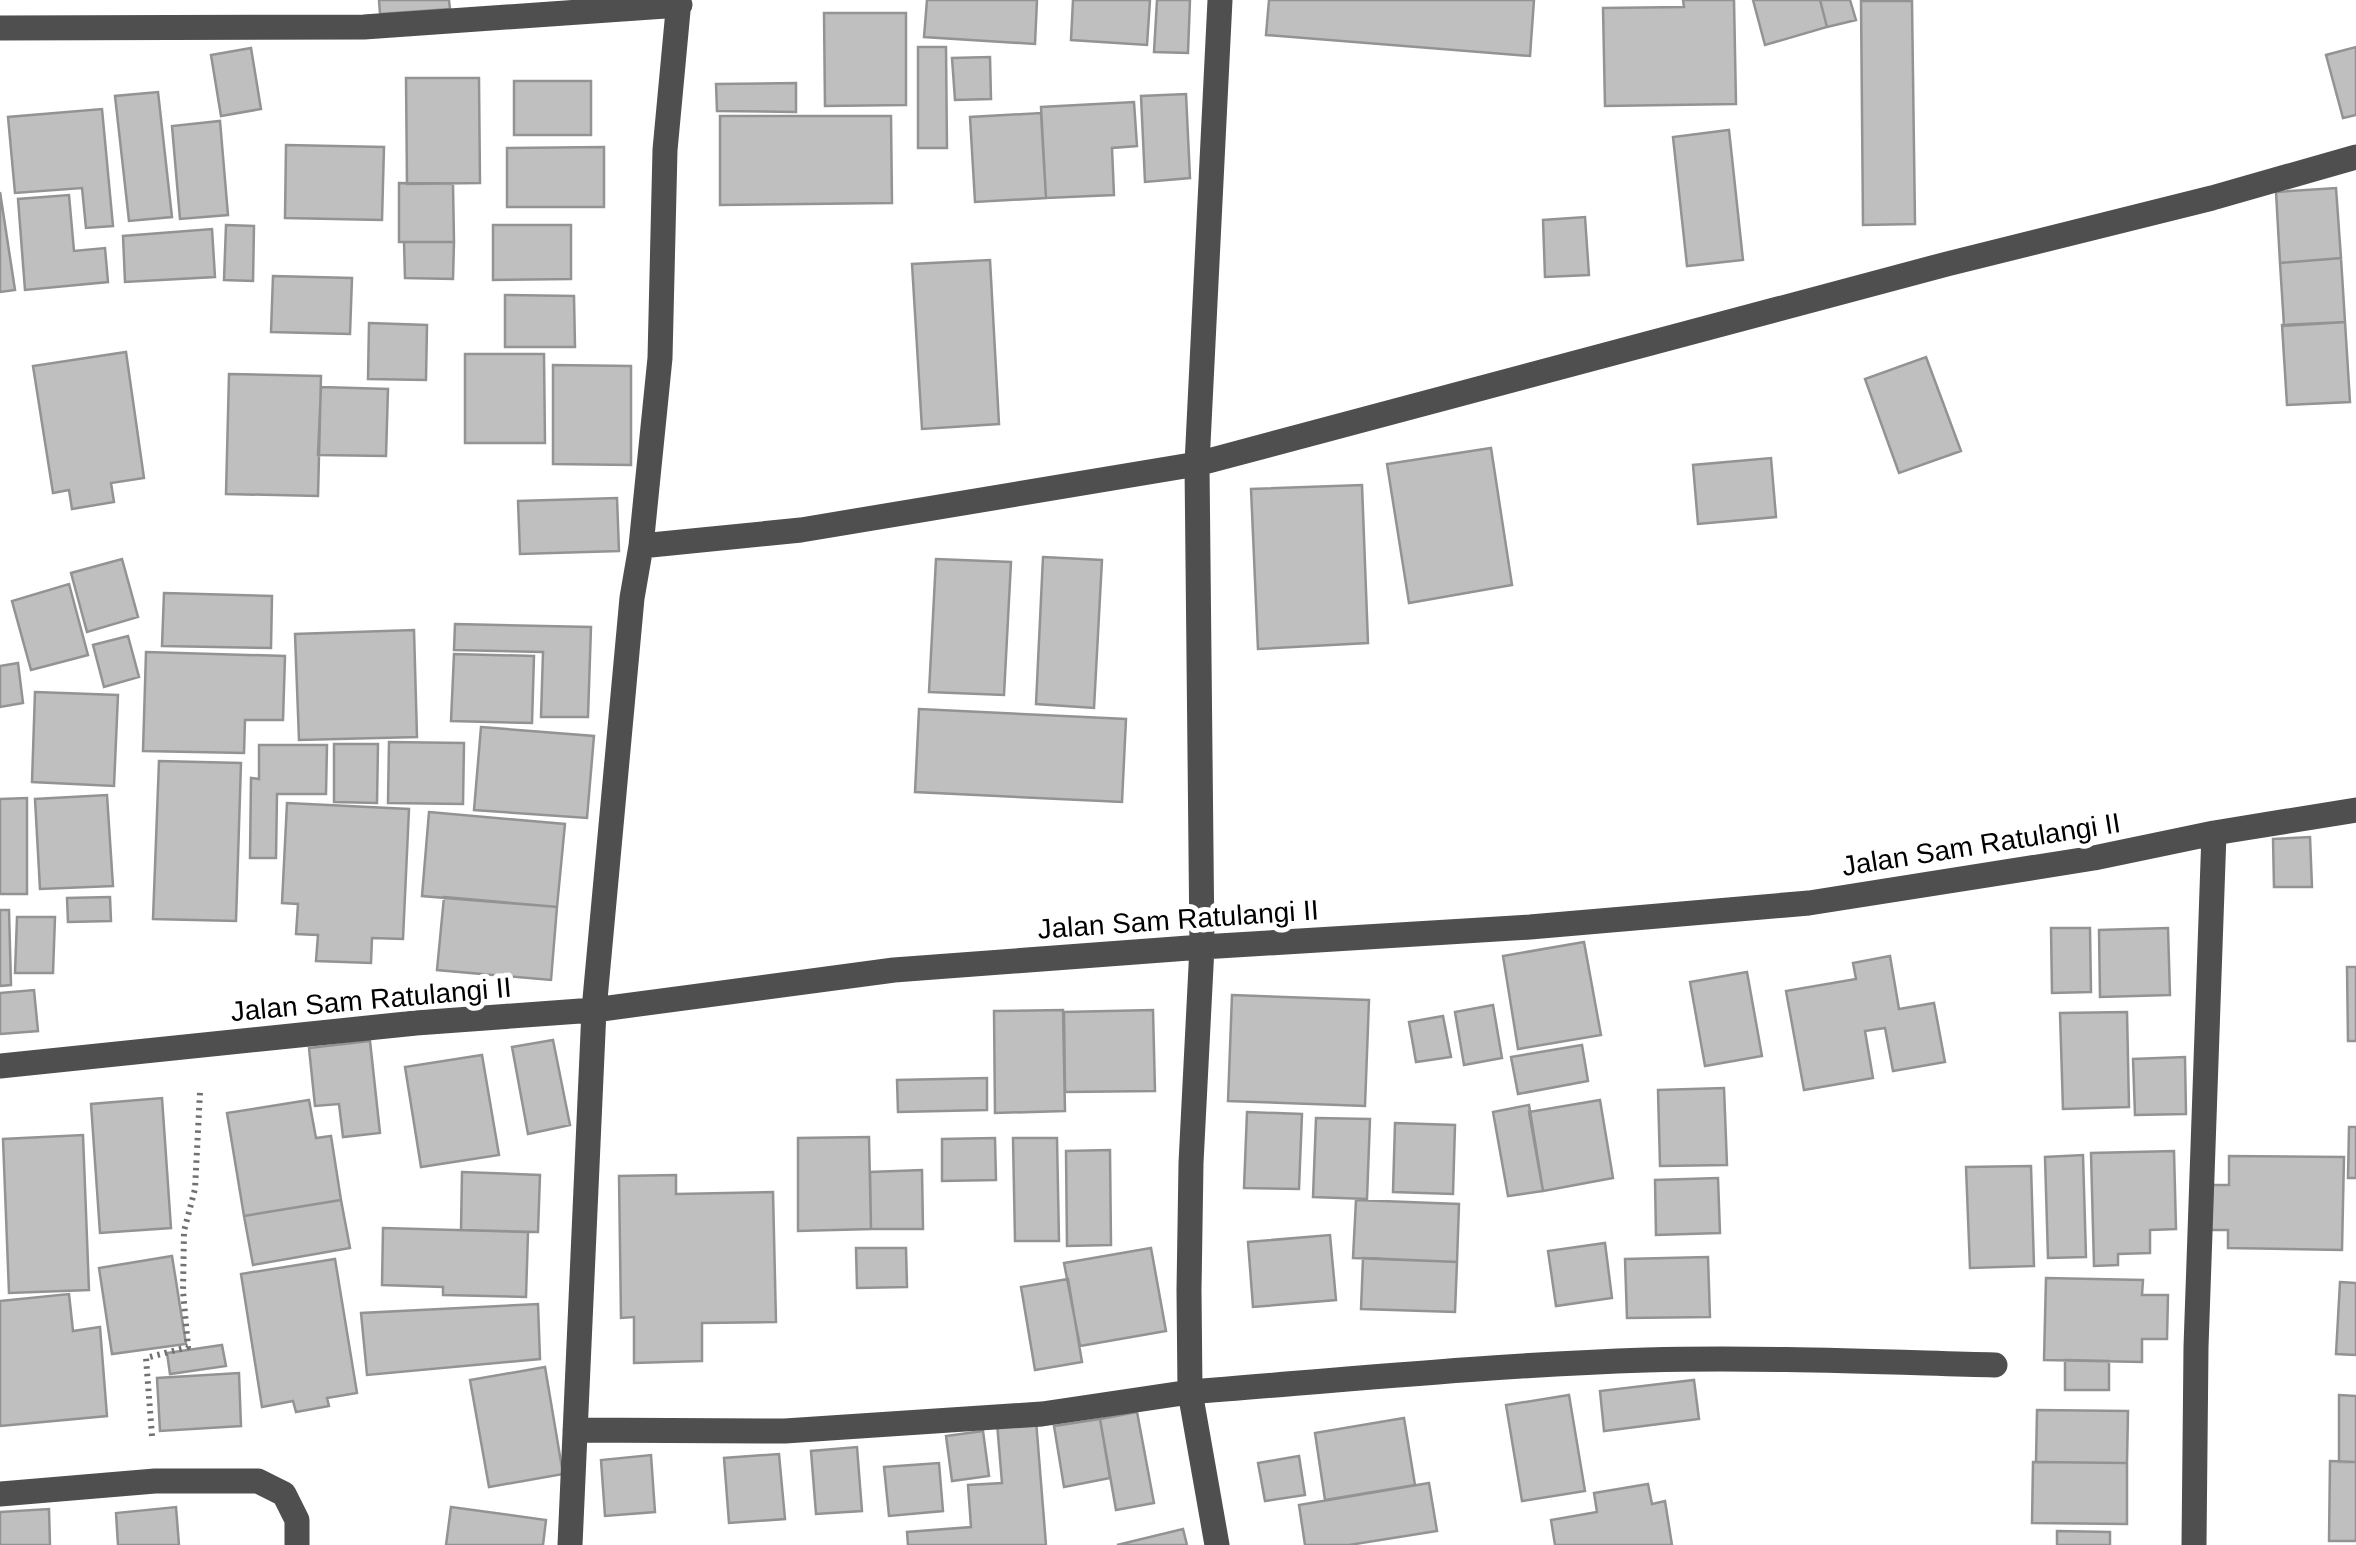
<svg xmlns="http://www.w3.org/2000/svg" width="2356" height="1545" viewBox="0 0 2356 1545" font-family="Arial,sans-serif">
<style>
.building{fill:#bfbfbf;stroke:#939393;stroke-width:2.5}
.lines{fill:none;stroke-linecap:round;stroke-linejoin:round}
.path{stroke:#717171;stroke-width:6;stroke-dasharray:2.5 5;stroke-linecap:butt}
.minor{stroke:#4f4f4f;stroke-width:25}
.labels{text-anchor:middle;stroke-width:10;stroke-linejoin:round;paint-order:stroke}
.street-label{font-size:28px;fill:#000;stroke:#fff}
</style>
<rect width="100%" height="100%" fill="#fff"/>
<path class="building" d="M379,0h70l1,9 -70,5z
M927,0h110l-2,44 -111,-7z
M1073,0h77l-3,45 -76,-5z
M1157,0h33l-2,53 -34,-1z
M1269,0h265l-4,56 -264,-21z
M1683,0h51l2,104 -131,2 -2,-98 81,-1z
M1753,0h67l7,27 -62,18z
M1820,0h30l6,20 -29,7z
M1861,1h51l3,223 -52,1z
M824,13h82v92l-81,1z
M918,47h28l1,101h-29z
M2356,47v68l-13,3 -17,-63z
M251,48l10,61 -40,7 -10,-61z
M990,57l1,42 -36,1 -3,-42z
M406,78h73l1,105 -73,1z
M514,81h77v54h-77z
M796,83v29l-79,-1 -1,-27z
M158,92l14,125 -43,4 -14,-125z
M1186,94l4,84 -45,4 -4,-86z
M1134,102l3,44 -25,2 2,47 -68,3 -5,-91z
M102,109l11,117 -27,2 -4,-40 -67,5 -7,-76z
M1041,113l5,85 -71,4 -5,-85z
M720,116h171l1,87 -172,2z
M220,121l8,94 -48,4 -8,-93z
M1729,130l14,130 -56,6 -14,-129z
M286,145l98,2 -2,73 -97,-2z
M604,147v60h-97v-59z
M399,183l54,1 1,58h-55z
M2336,188l5,70 -61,5 -4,-71z
M0,192l15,98 -15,2z
M69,195l5,56 31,-3 3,34 -83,8 -7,-91z
M1585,217l4,58 -44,2 -2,-57z
M226,225l28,1 -1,55 -29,-1z
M493,225h78v54l-78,1z
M212,229l3,48 -90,5 -2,-46z
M404,242h50l-1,37 -48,-1z
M2341,258l4,64 -61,4 -4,-63z
M990,260l9,164 -77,5 -10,-165z
M273,276l79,2 -2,56 -79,-2z
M505,295l69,1 1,51h-70z
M2345,322l5,80 -63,3 -5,-80z
M369,323l58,2 -1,55 -58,-1z
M126,352l18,126 -33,5 3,19 -42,7 -3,-19 -16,3 -20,-127z
M465,354h79l1,89h-80z
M1926,357l35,94 -62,22 -34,-94z
M553,365l78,1v99l-78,-1z
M229,374l92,2 -3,120 -92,-2z
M321,387l67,2 -2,67 -68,-1z
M1491,448l21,137 -103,18 -22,-139z
M1771,458l5,59 -78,7 -5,-59z
M1362,485l6,158 -110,6 -7,-160z
M617,498l2,53 -99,3 -2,-53z
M1043,557l59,3 -8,148 -58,-4z
M122,559l16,58 -51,15 -16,-59z
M936,559l75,3 -7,133 -75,-3z
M69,584l19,71 -57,15 -19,-69z
M164,593l108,3 -1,52 -109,-2z
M455,624l136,3 -3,90h-47l2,-65 -89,-2z
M414,630l3,107 -118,3 -4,-106z
M128,636l11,41 -35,10 -11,-42z
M146,652l139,4 -2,64h-38l-1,33 -101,-2z
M454,654l80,2 -2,67 -81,-2z
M18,663l5,40 -23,4v-41z
M35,692l83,3 -4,91 -82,-4z
M919,709l207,10 -4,83 -207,-10z
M481,727l113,9 -7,82 -113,-8z
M389,742l75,1 -1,61 -75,-1z
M334,744h44l-1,59 -43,-1z
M259,745h68l-1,49h-49l-1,64h-26l1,-80 8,1z
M159,761l82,2 -5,158 -83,-2z
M107,795l6,91 -73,3 -5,-90z
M27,798v96h-27v-95z
M287,803l122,6 -6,130 -31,-1 -1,25 -55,-2 2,-26 -22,-1 2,-30 -16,-1z
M429,812l136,12 -8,83 -135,-11z
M2310,837l2,50h-38l-1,-48z
M110,897l1,24 -43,1 -1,-24z
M444,897l113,10 -6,73 -114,-10z
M0,910h9l2,75 -11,1z
M17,917h38l-2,56h-38z
M2051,928h39l1,64 -39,1z
M2168,928l2,67 -70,2 -1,-67z
M1584,942l17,93 -83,14 -15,-93z
M1890,956l9,53 35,-6 11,59 -52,9 -8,-43 -20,3 8,47 -69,12 -18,-99 70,-12 -3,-16z
M2347,967h9v74h-8z
M1747,972l15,84 -57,10 -15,-84z
M34,990l4,41 -38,3v-41z
M1232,995l137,5 -4,106 -137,-5z
M1493,1005l9,53 -38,7 -9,-53z
M1063,1010l2,101 -70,2 -1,-102z
M1153,1010l2,81 -90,1 -1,-80z
M2127,1012l2,95 -66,2 -3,-96z
M1443,1016l8,41 -35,5 -7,-40z
M553,1040l17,85 -42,9 -16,-87z
M370,1041l10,92 -37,4 -4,-33 -24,2 -6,-58z
M1582,1045l6,36 -70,13 -7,-37z
M482,1055l17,100 -78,12 -16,-100z
M2185,1057l1,57 -51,1 -2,-56z
M987,1078v32l-89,2 -1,-32z
M1724,1088l3,77 -67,1 -2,-76z
M162,1098l9,130 -71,5 -9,-129z
M309,1100l7,38 15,-2 10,64 -97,16 -17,-103z
M1600,1100l13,78 -70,13 -14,-79z
M1529,1105l14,86 -35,5 -15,-84z
M1247,1112l55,2 -3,75 -55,-1z
M1316,1118l54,1 -3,80 -54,-2z
M1395,1123l60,2 -2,69 -60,-2z
M2349,1127h7v51h-8z
M83,1135l6,155 -80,3 -6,-154z
M869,1137l2,92 -73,2v-93z
M995,1138l1,42 -54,1v-42z
M1013,1138h44l2,103h-44z
M1110,1150l1,95 -44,1 -1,-95z
M2174,1151l2,78 -26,1v23l-32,1v11l-24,1 -3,-113z
M2083,1155l3,102 -38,1 -3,-101z
M2229,1156l115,1 -2,93 -114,-2v-18h-23l1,-45h23z
M2031,1166l3,100 -64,2 -4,-101z
M922,1170l1,59h-52l-1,-57z
M462,1172l78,3 -2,57 -77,-2z
M676,1175v19l97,-2 3,130 -74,1v38l-68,2v-46l-13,1 -2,-142z
M1718,1178l2,55 -64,2 -1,-55z
M341,1200l9,48 -97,17 -9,-49z
M1356,1200l103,4 -2,58 -104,-4z
M383,1228l145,4 -2,65 -83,-2v-8l-61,-2z
M1330,1235l6,65 -83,7 -5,-65z
M1605,1243l7,55 -56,8 -8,-55z
M856,1248h50l1,39 -50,1z
M1151,1248l15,83 -86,15 -16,-83z
M172,1256l14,88 -74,10 -13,-86z
M1708,1257l2,60 -83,1 -2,-59z
M1363,1258l94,4 -2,50 -94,-3z
M335,1259l22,134 -30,5 2,8 -33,6 -3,-11 -31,6 -21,-133z
M2046,1278l97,2 -1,15h26l-1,44h-25v23l-98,-2z
M1068,1279l14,83 -47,8 -14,-83z
M2340,1282l16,1v72l-20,-1z
M69,1294l4,37 27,-4 7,89 -107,10v-125z
M538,1304l2,55 -173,16 -6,-62z
M222,1345l4,21 -56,8 -3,-21z
M2065,1360l44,1v29h-44z
M545,1367l18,107 -74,13 -19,-107z
M239,1373l2,53 -81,5 -3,-53z
M1694,1380l5,39 -95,12 -4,-40z
M1569,1395l16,96 -63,10 -16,-96z
M2339,1395l17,1v66h-17z
M2037,1410l91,1 -1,52 -91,-1z
M1137,1412l17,91 -38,7 -16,-91z
M1404,1418l11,67 -90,15 -10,-67z
M1100,1419l10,59 -46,9 -10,-61z
M1036,1420l10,125h-138l-1,-13 64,-5 -3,-42 34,-2 -5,-60z
M983,1431l6,45 -37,5 -6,-45z
M857,1447l5,64 -46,3 -5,-63z
M779,1454l6,65 -56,4 -5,-65z
M651,1455l4,57 -50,4 -4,-56z
M1299,1456l6,39 -40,6 -7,-38z
M2330,1461l26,1v79h-27z
M2033,1462l94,1v61l-95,-1z
M939,1463l4,48 -54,5 -5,-49z
M1429,1483l8,48 -88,14h-44l-6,-40z
M1648,1484l4,20 13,-3 7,44h-117l-4,-25 46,-8 -3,-19z
M176,1507l3,38h-61l-2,-32z
M451,1507l95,13 -3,25h-97z
M49,1509l1,36h-50v-33z
M1183,1529l4,16h-70z
M2057,1531l53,1v13h-53z"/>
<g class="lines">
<path class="path" d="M152,1436l-6,-78 42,-11 -5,-56 1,-60 11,-42 5,-97"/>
<path class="minor" d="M0,28l364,-1 316,-22
M641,546l160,-16 396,-66 750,-200 265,-66 144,-41
M0,1066l416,-43 178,-13 300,-40 308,-23 328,-20 279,-24 285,-45 120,-25 142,-23
M575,1430l210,1 257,-17 148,-22 -1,-102 2,-127 11,-216 -5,-483 23,-464
M0,1494l155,-13h103l26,13 13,26v25
M570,1545l24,-535 38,-412 9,-52 19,-188 5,-208 14,-150
M1217,1545l-27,-153c152,-12 303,-27 456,-32 116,-3 233,2 349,5
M2194,1545l2,-198 18,-514"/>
</g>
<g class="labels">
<g class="street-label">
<text transform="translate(1981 844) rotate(-9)" y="10">Jalan Sam Ratulangi II</text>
<text transform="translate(1178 919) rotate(-4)" y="10">Jalan Sam Ratulangi II</text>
<text transform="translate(371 999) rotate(-5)" y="10">Jalan Sam Ratulangi II</text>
</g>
</g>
</svg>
